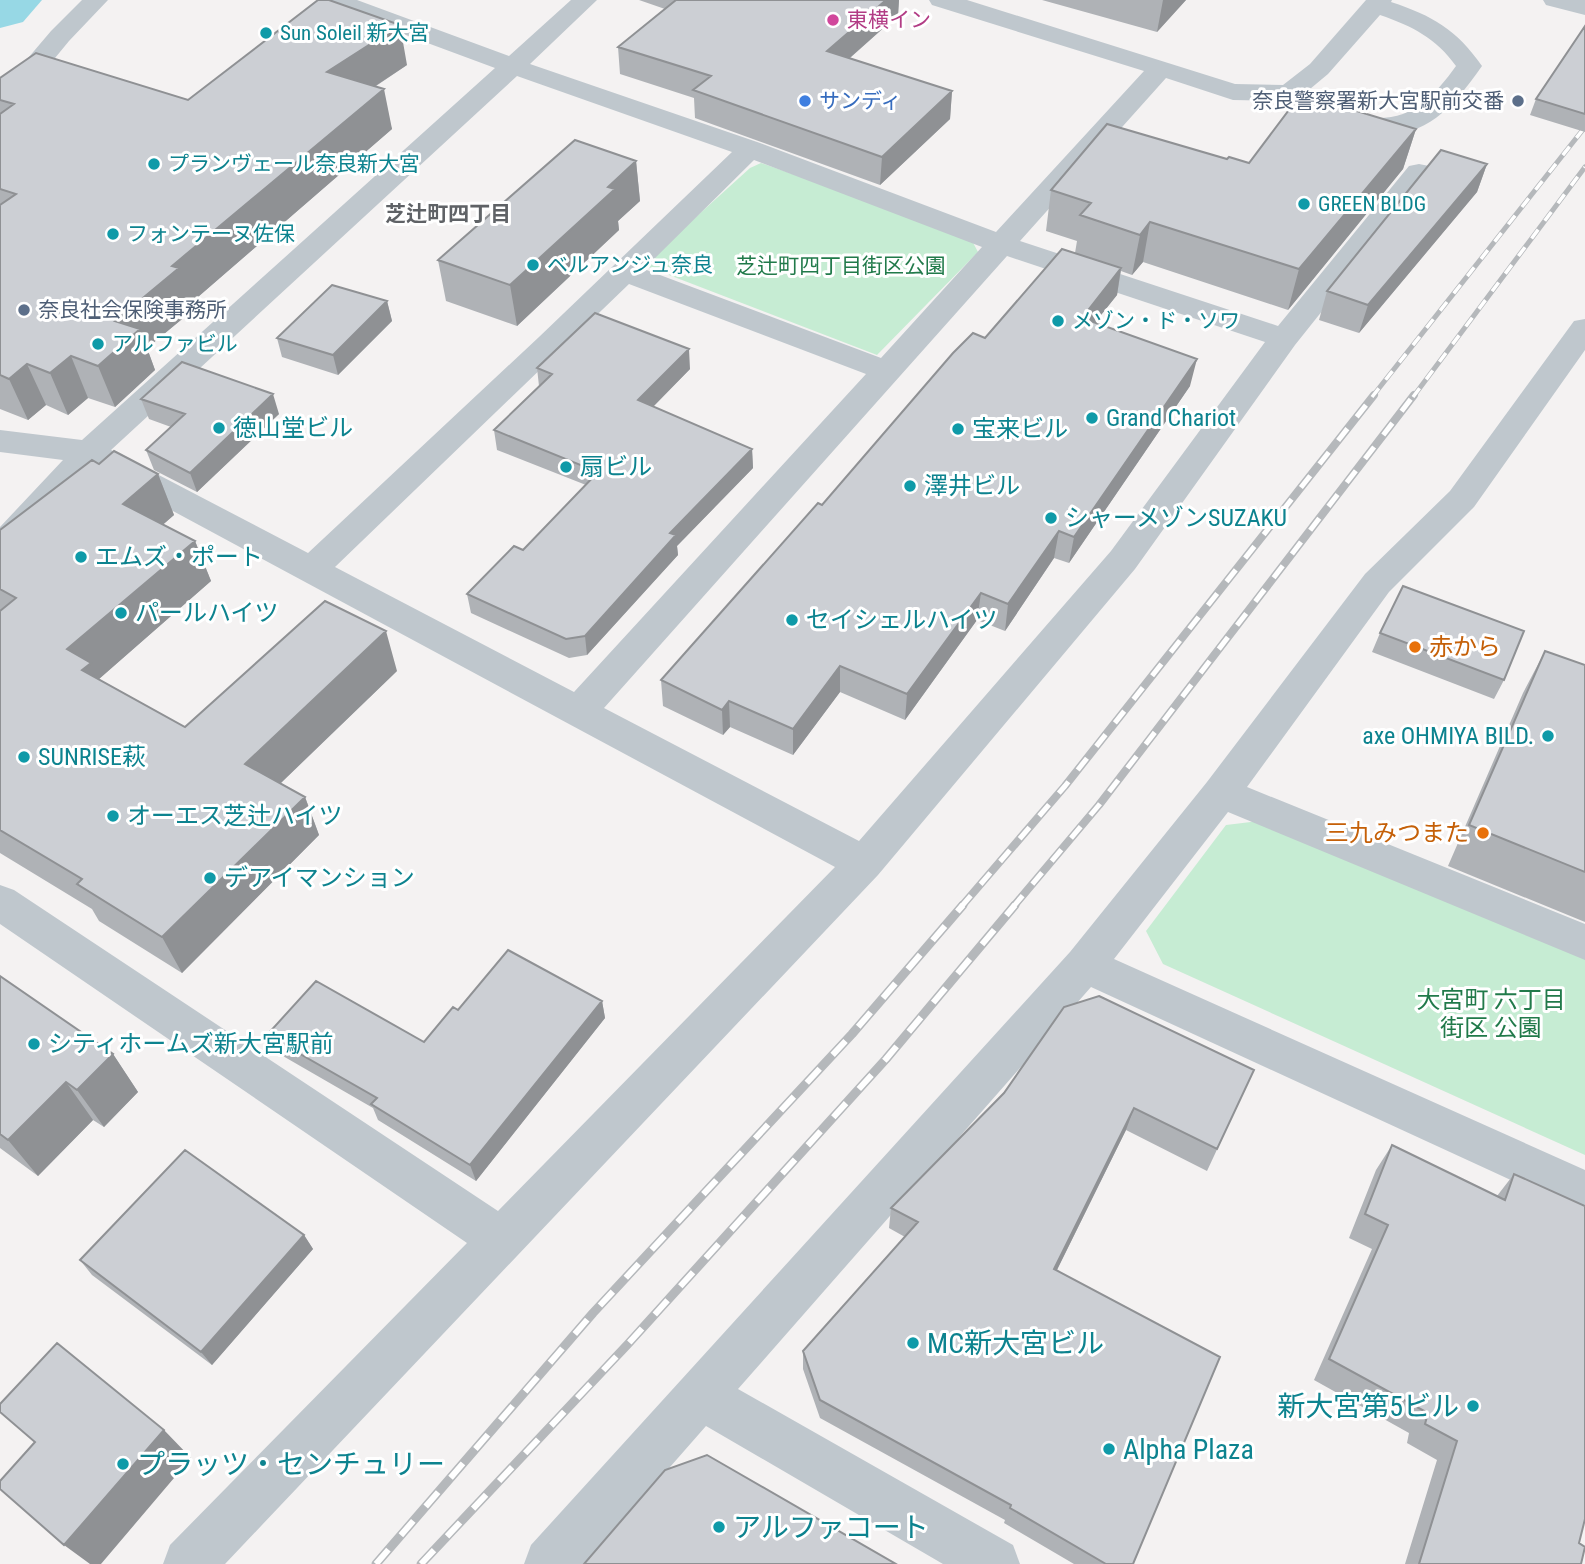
<svg xmlns="http://www.w3.org/2000/svg" width="1585" height="1564" viewBox="0 0 1585 1564" font-family="'Roboto Condensed','Noto Sans JP',sans-serif">
<style>
.green{fill:#c6ecd3}
.lines{fill:none;stroke-linecap:round;stroke-linejoin:round}
.river{fill:#97d8e5;fill-rule:evenodd}
.minor{fill:#bfc7cd;fill-rule:evenodd}
.rail-far2-casing{stroke:#b5b8bb;stroke-width:5}
.rail-far1-casing{stroke:#b5b8bb;stroke-width:8}
.rail-casing{stroke:#b5b8bb;stroke-width:9}
.rail-far2{stroke:#fff;stroke-width:3.5;stroke-dasharray:11;stroke-linecap:butt}
.rail-far1{stroke:#fff;stroke-width:5;stroke-dasharray:15;stroke-linecap:butt}
.rail{stroke:#fff;stroke-width:6;stroke-dasharray:19;stroke-linecap:butt}
.wall{fill:#afb2b6}
.shaded-wall{fill:#8f9194}
.building{fill:#cccfd4;stroke:#8f9194;stroke-width:2}
.hotel-dot{fill:#d1479c;stroke:#fff;stroke-width:2.5}
.culture-dot{fill:#0f9aa8;stroke:#fff;stroke-width:2.5}
.shop-dot{fill:#3f7fe0;stroke:#fff;stroke-width:2.5}
.service-dot{fill:#5c6f8a;stroke:#fff;stroke-width:2.5}
.food-dot{fill:#e8710a;stroke:#fff;stroke-width:2.5}
.labels{text-anchor:middle;stroke-width:6;stroke-linejoin:round;paint-order:stroke}
.far-hotel-label{font-size:21px;fill:#b23c85;stroke:#fff;text-anchor:start}
.far-culture-label{font-size:21px;fill:#0d838f;stroke:#fff;text-anchor:start}
.far-shop-label{font-size:21px;fill:#366cbe;stroke:#fff;text-anchor:start}
.far-service-label{font-size:21px;fill:#4e5e75;stroke:#fff;text-anchor:end}
.far-neighbourhood-label{font-size:21px;font-weight:bold;fill:#5f6266;stroke:#fff}
.far-park-label{font-size:21px;fill:#217a4a;stroke:#fff}
.culture-label{font-size:24px;fill:#0d838f;stroke:#fff;text-anchor:start}
.food-label{font-size:24px;fill:#c56008;stroke:#fff;text-anchor:start}
.park-label{font-size:24px;fill:#217a4a;stroke:#fff}
.near-culture-label{font-size:28px;fill:#0d838f;stroke:#fff;text-anchor:start}
</style>
<rect width="100%" height="100%" fill="#f4f2f2"/>
<path class="green" d="M761,163l209,74 8,15 -101,103 -234,-90 107,-97z
M1259,821l326,135v199l-422,-191 -17,-33 80,-106z"/>
<g class="lines">
<path class="river" d="M0,0h42l-19,22 -23,6z"/>
<path class="minor" d="M82,0h26l-39,41 -60,73 -9,2v-25l51,-60z
M322,0h35l152,56 62,-56h26l-67,64 230,79 236,89 148,-161 -212,-66 -3,-5h38l268,84 48,1 27,-21 56,-64h26l-1,2c42,14 65,27 91,64 -41,59 -71,81 -144,63l-4,-6 4,-6c13,-3 25,1 38,1 38,1 59,-23 80,-52 -20,-28 -44,-40 -76,-51l-52,59 -30,25 -9,2 -56,-1 -67,-22 -146,163 258,85 131,-160 10,-2 10,2 4,6 -138,173 -160,224 -257,306 -653,689h-62l7,-19 297,-302 -467,-319v-39l14,5 484,321 337,-344 -742,-399 -81,90 -12,3v-34l63,-67 -63,-8v-22l82,10 413,-372 -170,-63zM517,76l215,76 -193,185 -231,216 -197,-103zM754,160l228,87 -101,111 -237,-89zM1007,256l258,86 -154,209 -252,290 -255,-133zM629,284l237,90 -292,318 -239,-125z
M1543,0h42v15l-39,-10z
M1585,319v31l-111,157 -85,85 -142,195 338,137v36l-357,-148 -114,147 471,211v44l-494,-227 -353,402 275,156 7,19h-77l-237,-138 -121,138h-61l7,-19 539,-593 137,-170 158,-208 85,-83 124,-170z"/>
<g class="rail-far2-casing">
<path id="rail-far2" d="M1372,397l213,-270
M1413,397l172,-230"/>
</g>
<g class="rail-far1-casing">
<path id="rail-far1" d="M961,907l104,-121 309,-391
M1013,907l86,-102 315,-410"/>
</g>
<g class="rail-casing">
<path id="rail" d="M376,1564l217,-251 259,-279 111,-129
M421,1564l207,-220 258,-285 129,-154"/>
</g>
<use href="#rail-far2" class="rail-far2"/>
<use href="#rail-far1" class="rail-far1"/>
<use href="#rail" class="rail"/>
</g>
<path class="wall" d="M639,0h260l-1,15 -48,43 102,33 -2,28 -70,66 -185,-67 -1,-20 -74,-24 -2,-27 47,-38z
M1042,0h144l-29,32z
M1585,26v106l-55,-17 6,-16z
M407,65l-31,21 16,43 -201,174 2,7 -46,38 8,22 -40,37 -27,-9 -20,17 -22,-10 -18,15 -28,-11v-331l188,22z
M1416,129l-13,40 -115,141 -145,-48 -11,13 -11,-4 -4,24 -22,27 95,64 -121,177 -15,-5 -49,73 -28,-11 -72,100 -65,-28 -47,63 -63,-28 -7,8 -60,-29 -2,-26 161,-175 163,-167 90,-85 2,-12 -31,-10 5,-41 176,-31 22,4z
M636,161l4,40 -22,20 1,9 -102,96 -71,-25 -8,-41z
M1487,164l-10,28 -118,141 -40,-13 8,-29z
M387,301l5,20 -54,54 -56,-18 -5,-19z
M537,368l153,1 -37,38 99,42 1,19 -76,78 1,9 -91,100 -18,3 -98,-45 -4,-19 56,-44 63,-65 -89,-35 -3,-20 45,-44z
M141,399l138,15 -82,78 -43,-22 -8,-20 25,-23 -22,-8z
M99,464l59,10 16,41 -11,9 32,17 16,40 -112,98 86,48 212,-56 -116,112 24,14 14,38 -137,138 -83,-52 -7,-12 -92,-56v-323z
M1380,633l124,47 -10,19 -122,-47z
M1545,651l40,14v257l-137,-56 75,-173z
M0,976l113,78 25,38 -34,35 -11,-7 -55,56 -38,-28z
M602,1001l3,17 -129,163 -98,-61 -5,-12 -97,-56 -9,-17 157,7 34,-32z
M1254,1070l-47,101 -81,-41 -69,140 76,294h-59l-70,-41 1,-3 -185,-102 -17,-49v-18l102,-114 -16,-9 2,-20 113,-115z
M1392,1145l105,51 17,-22 65,369 2,21h-176l32,-104 -30,-17 2,-10 -95,-53 58,-131 -23,-11 27,-68z
M304,1235l9,14 -101,116 -120,-90 -12,-15z"/>
<path class="shaded-wall" d="M886,0h13l-1,15 -71,63v-27z
M1163,0h23l-29,32z
M400,25l7,40 -71,47 -9,-40z
M384,89l8,40 -201,174 2,7 -46,38 8,22 -40,37 -17,-41 17,-45 57,-55z
M952,91l-2,28 -70,66 2,-28z
M1416,129l-13,40 -115,141 11,-41z
M636,161l4,40 -22,20 1,9 -102,96 -7,-41 98,-98z
M1487,164l-10,28 -118,141 9,-28z
M1150,222l-7,40 -11,13 8,-40z
M1121,268l-4,27 -39,49 4,-26z
M387,301l5,20 -54,54 -5,-20z
M689,349l1,20 -50,51 -2,-20z
M71,356l17,42 -20,17 -18,-42z
M1197,359l-7,27 -121,177 5,-26z
M27,364l19,41 -18,15 -19,-41z
M273,394l6,20 -82,78 -7,-19z
M752,449l1,19 -76,78 1,9 -91,100 -2,-19 85,-103z
M158,474l16,41 -34,30 -17,-41z
M1059,531l-5,27 -49,73 3,-27z
M195,541l16,40 -112,98 3,31 -35,-61z
M981,593l-4,27 -72,100 2,-26z
M386,631l11,40 -136,131 -16,-38z
M840,666v26l-47,63v-26z
M729,701l1,26 -7,8 -1,-25z
M305,797l14,38 -137,138 -20,-36z
M602,1001l3,17 -129,163 -6,-16z
M113,1054l25,38 -34,35 -27,-37z
M66,1082l27,38 -55,56 -30,-36z
M1134,1108l-8,22 -78,158 6,-19z
M304,1235l9,14 -101,116 -11,-13z
M164,1430l27,28 -90,106h-11l-26,-19z"/>
<path class="building" d="M318,0h11l71,25 -73,47 57,17 -212,177 7,2 -64,53 25,8 -42,37 -27,-10 -21,17 -23,-9 -18,15 -9,-4v-170l16,-11 -16,-5v-75l14,-10 -14,-4v-22l36,-25 152,47z
M676,0h210l-59,51 125,40 -70,66 -189,-67 18,-14 -93,-29z
M1585,26v88l-49,-15z
M1301,94l115,35 -117,140 -149,-47 -10,13 -60,-20 11,-12 -40,-13 56,-66 120,35 2,-2 20,6z
M575,140l61,21 -28,26 7,2 -105,96 -72,-25z
M1441,150l46,14 -119,141 -41,-14z
M1062,249l59,19 -39,50 115,41 -123,178 -15,-6 -51,73 -27,-11 -74,101 -67,-28 -47,63 -64,-28 -7,9 -61,-30 157,-177 4,2 131,-152 20,-20 12,5z
M332,285l55,16 -54,54 -56,-17z
M595,313l94,36 -51,51 114,49 -82,84 6,2 -91,101 -19,3 -99,-45 47,-48 9,4 75,-78 -104,-42 58,-56 -15,-6z
M182,362l91,32 -83,79 -44,-23 39,-36 -44,-15z
M114,451l44,23 -35,30 72,37 -128,108 24,14 -9,7 103,57 140,-126 61,30 -141,133 60,33 -143,140 -85,-53 5,-5 -82,-49v-219l16,-13 -16,-9v-59l92,-70 7,4z
M1403,586l121,45 -20,49 -124,-47z
M1545,651l40,14v207l-116,-47z
M508,950l94,51 -132,164 -99,-61 6,-6 -110,-63 49,-54 108,61 29,-35 5,3z
M0,976l113,78 -36,36 -11,-8 -58,58 -8,-6z
M1099,996l155,74 -37,79 -83,-41 -80,161 166,88 -87,207h-27l-96,-56 1,-3 -191,-105 -17,-49 115,-129 -27,-14 113,-115 60,-86z
M1392,1145l113,55 9,-26 71,32v313l-6,24 6,4 -4,17h-162l38,-123 -32,-17 3,-11 -99,-54 59,-134 -23,-11z
M185,1150l119,85 -103,117 -121,-92z
M57,1343l107,87 -100,115 -64,-56v-8l35,-39 -35,-30v-8z
M707,1455l189,109h-312l81,-94z"/>
<circle class="hotel-dot" cx="833" cy="20" r="7"/>
<g class="culture-dot">
<circle cx="266" cy="33" r="7"/>
<circle cx="154" cy="164" r="7"/>
<circle cx="1304" cy="204" r="7"/>
<circle cx="113" cy="234" r="7"/>
<circle cx="533" cy="265" r="7"/>
<circle cx="1058" cy="321" r="7"/>
<circle cx="98" cy="344" r="7"/>
<circle cx="1092" cy="418" r="7"/>
<circle cx="219" cy="428" r="7"/>
<circle cx="958" cy="429" r="7"/>
<circle cx="566" cy="467" r="7"/>
<circle cx="910" cy="486" r="7"/>
<circle cx="1051" cy="518" r="7"/>
<circle cx="81" cy="557" r="7"/>
<circle cx="121" cy="613" r="7"/>
<circle cx="792" cy="620" r="7"/>
<circle cx="1548" cy="736" r="7"/>
<circle cx="24" cy="757" r="7"/>
<circle cx="113" cy="816" r="7"/>
<circle cx="210" cy="878" r="7"/>
<circle cx="34" cy="1044" r="7"/>
<circle cx="913" cy="1343" r="7"/>
<circle cx="1473" cy="1406" r="7"/>
<circle cx="1109" cy="1449" r="7"/>
<circle cx="123" cy="1464" r="7"/>
<circle cx="719" cy="1527" r="7"/>
</g>
<circle class="shop-dot" cx="805" cy="101" r="7"/>
<g class="service-dot">
<circle cx="1518" cy="101" r="7"/>
<circle cx="24" cy="310" r="7"/>
</g>
<g class="food-dot">
<circle cx="1415" cy="647" r="7"/>
<circle cx="1483" cy="833" r="7"/>
</g>
<g class="labels">
<g class="far-hotel-label">
<text x="847" y="27">東横イン</text>
</g>
<g class="far-culture-label">
<text x="280" y="40">Sun Soleil 新大宮</text>
<text x="168" y="171">プランヴェール奈良新大宮</text>
<text x="1318" y="211">GREEN BLDG</text>
<text x="127" y="241">フォンテーヌ佐保</text>
<text x="547" y="272">ベルアンジュ奈良</text>
<text x="1072" y="328">メゾン・ド・ソワ</text>
<text x="112" y="351">アルファビル</text>
</g>
<g class="far-shop-label">
<text x="819" y="108">サンディ</text>
</g>
<g class="far-service-label">
<text x="1504" y="108">奈良警察署新大宮駅前交番</text>
<text x="38" y="317" text-anchor="start">奈良社会保険事務所</text>
</g>
<g class="far-neighbourhood-label">
<text x="448" y="221">芝辻町四丁目</text>
</g>
<g class="far-park-label">
<text x="841" y="273">芝辻町四丁目街区公園</text>
</g>
<g class="culture-label">
<text x="1106" y="426">Grand Chariot</text>
<text x="233" y="436">徳山堂ビル</text>
<text x="972" y="437">宝来ビル</text>
<text x="580" y="475">扇ビル</text>
<text x="924" y="494">澤井ビル</text>
<text x="1065" y="526">シャーメゾンSUZAKU</text>
<text x="95" y="565">エムズ・ポート</text>
<text x="135" y="621">パールハイツ</text>
<text x="806" y="628">セイシェルハイツ</text>
<text x="1534" y="744" text-anchor="end">axe OHMIYA BILD.</text>
<text x="38" y="765">SUNRISE萩</text>
<text x="127" y="824">オーエス芝辻ハイツ</text>
<text x="224" y="886">デアイマンション</text>
<text x="48" y="1052">シティホームズ新大宮駅前</text>
</g>
<g class="food-label">
<text x="1429" y="655">赤から</text>
<text x="1469" y="841" text-anchor="end">三九みつまた</text>
</g>
<g class="park-label">
<text x="1491" y="1008">大宮町 六丁目<tspan x="1491" dy="28">街区 公園</tspan></text>
</g>
<g class="near-culture-label">
<text x="927" y="1353">MC新大宮ビル</text>
<text x="1459" y="1416" text-anchor="end">新大宮第5ビル</text>
<text x="1123" y="1459">Alpha Plaza</text>
<text x="137" y="1474">プラッツ・センチュリー</text>
<text x="733" y="1537">アルファコート</text>
</g>
</g>
</svg>
